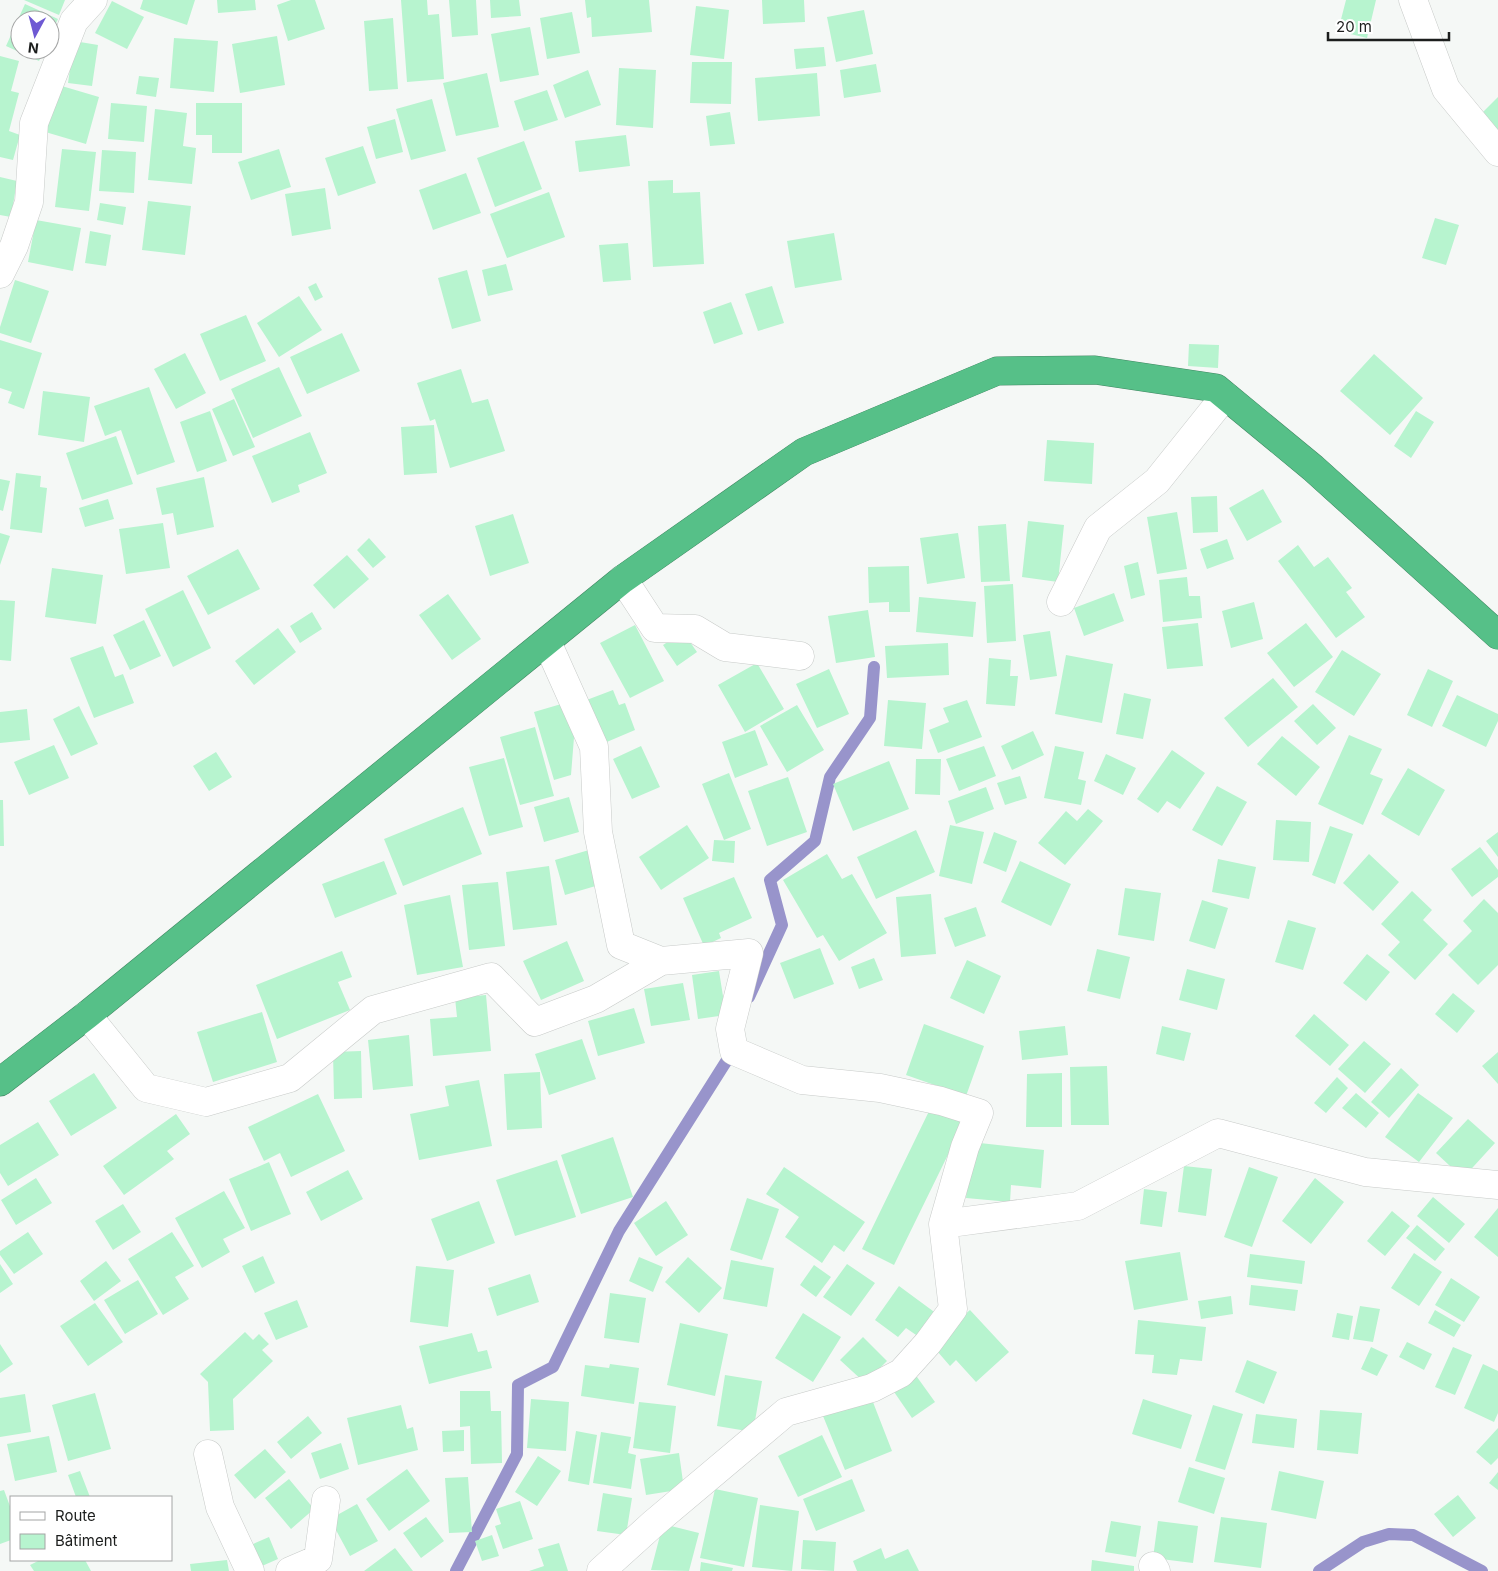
<svg xmlns="http://www.w3.org/2000/svg" width="1498" height="1571" viewBox="0 0 1498 1571" font-family="Inter,sans-serif">
<style>
.lines{fill:none;stroke-linecap:round;stroke-linejoin:round}
.stream{stroke:#9894cb;stroke-width:12}
.building{fill:#b7f4cf}
.minor-casing{stroke:#c8cbc9;stroke-width:29}
.highway-casing{stroke:#428763;stroke-width:29}
.minor{stroke:#fff;stroke-width:28}
.highway{stroke:#56c088;stroke-width:28}
</style>
<rect width="100%" height="100%" fill="#f5f8f6"/>
<g class="lines">
<path class="stream" d="M749,997l33,-72 -12,-45 45,-39 15,-64 40,-59 4,-51
M456,1571l61,-117 1,-69 35,-18 66,-136 115,-182
M1319,1571l44,-29 26,-8 24,1 69,36"/>
</g>
<path class="building" d="M24,0h41l-6,15z
M143,0h52l-8,25 -47,-16z
M217,0h38l1,10 -38,3z
M291,0h24l10,29 -37,12 -11,-36z
M401,0h26l1,15 11,-1 5,65 -37,3z
M449,0h27l2,35 -26,2z
M490,0h29l2,16 -30,2z
M585,0h64l3,32 -60,5 -1,-20 -4,1z
M762,0h42l1,22 -42,2z
M1346,0h30l-9,38 -29,-7z
M112,1l32,16 -17,32 -32,-16z
M25,4l33,15 -8,17v-16h-30v30h24l-5,11 -33,-15z
M696,6l33,4 -5,49 -34,-4z
M864,10l9,44 -37,8 -9,-45z
M572,12l8,41 -33,6 -7,-41z
M393,18l5,71 -29,2 -5,-70z
M530,27l9,48 -39,7 -9,-48z
M277,36l8,49 -45,8 -8,-49z
M174,38l44,3 -4,51 -44,-4z
M74,41l24,4 -6,41 -24,-3z
M824,47l2,19 -30,3 -2,-20z
M0,56l19,5 -8,30 8,2 -10,38 11,4 -7,25 -13,-3z
M692,62h40l-1,42 -41,-1z
M876,64l5,28 -37,6 -4,-28z
M619,68l37,2 -3,58 -37,-3z
M588,70l13,35 -36,13 -12,-33z
M487,73l12,54 -43,9 -13,-53z
M817,73l3,43 -62,5 -3,-43z
M139,76l20,2 -3,19 -20,-3z
M55,84l44,13 -13,47 -44,-13z
M547,90l11,30 -34,11 -10,-30z
M1498,97v33l-17,-16z
M432,99l14,52 -35,9 -15,-51z
M111,103l36,3 -3,36 -36,-3z
M196,103h46v50h-30v-18h-16z
M155,109l32,4 -4,33 13,2 -4,36 -44,-4z
M730,112l5,32 -25,2 -4,-30z
M395,119l8,33 -27,7 -9,-32z
M626,135l4,31 -51,6 -4,-31z
M524,141l18,48 -47,18 -18,-49z
M363,146l13,37 -38,13 -13,-38z
M62,149l34,3 -7,59 -34,-4z
M279,149l12,38 -40,13 -13,-38z
M102,150l34,2 -2,41 -35,-2z
M466,173l15,40 -48,17 -14,-40z
M0,177l17,4 -6,36 -11,-2z
M673,180v13l27,-1 4,72 -51,3 -5,-86z
M325,188l6,41 -39,7 -7,-42z
M549,192l16,45 -58,21 -17,-44z
M148,201l43,5 -6,49 -43,-5z
M100,203l26,4 -3,18 -26,-5z
M1435,218l24,7 -13,40 -24,-7z
M36,220l45,8 -8,43 -45,-9z
M90,231l21,4 -5,31 -21,-3z
M834,233l8,47 -47,8 -8,-47z
M628,243l3,37 -28,2 -4,-37z
M506,264l7,26 -25,6 -6,-26z
M467,270l14,51 -29,8 -14,-51z
M15,280l34,11 -18,52 -31,-10v-6z
M316,283l7,14 -8,4 -7,-14z
M772,286l12,37 -26,8 -13,-37z
M299,296l23,34 -43,27 -22,-34z
M731,302l12,32 -29,10 -11,-32z
M246,315l20,46 -46,20 -20,-47z
M342,333l18,38 -53,23 -17,-37z
M0,340l42,13 -18,56 -16,-6 4,-11 -12,-4z
M1189,344l30,1 -1,23 -30,-2z
M185,353l21,40 -30,16 -22,-40z
M1374,354l49,44 -33,37 -50,-44z
M279,367l23,49 -49,22 -22,-49z
M461,369l11,34 16,-4 17,52 -55,17 -15,-49 -5,2 -13,-38z
M149,387l26,75 -38,13 -16,-45 -16,6 -11,-30z
M43,391l47,6 -6,45 -46,-7z
M234,399l21,48 -22,9 -21,-47z
M210,411l17,50 -30,11 -17,-50z
M1416,411l18,11 -23,36 -17,-12z
M434,425l3,48 -33,2 -3,-48z
M310,432l17,41 -29,12 2,7 -28,11 -20,-47z
M116,436l17,48 -51,16 -16,-47z
M1047,440l47,3 -2,41 -48,-3z
M16,473l25,3 -1,11 7,1 -5,45 -32,-4z
M204,477l10,50 -37,8 -4,-22 -11,2 -6,-27z
M0,479l10,2 -7,30 -3,-1z
M1263,489l19,33 -35,19 -18,-33z
M1217,496l1,36 -25,1 -2,-36z
M108,499l6,20 -29,8 -6,-19z
M1177,512l10,57 -30,5 -10,-57z
M513,514l16,49 -39,13 -15,-50z
M1028,521l36,4 -6,57 -36,-5z
M163,523l7,45 -44,6 -7,-45z
M1006,524l4,57 -29,1 -3,-56z
M0,533l10,3 -10,29z
M958,533l7,45 -38,6 -7,-46z
M369,538l17,19 -13,11 -16,-18z
M1227,539l7,20 -27,10 -7,-20z
M1298,545l16,22 14,-10 24,31 -6,4 19,25 -29,21 -58,-77z
M238,549l22,40 -52,26 -21,-39z
M347,555l22,24 -35,30 -21,-24z
M1138,562l7,33 -14,4 -7,-33z
M909,566l1,46h-21v-10l-20,1 -1,-36z
M52,568l51,7 -7,49 -51,-7z
M1187,577l2,19h11l2,22 -39,4 -4,-42z
M1013,584l3,57 -29,2 -3,-57z
M183,590l28,58 -38,19 -28,-58z
M1114,593l10,28 -40,15 -10,-28z
M448,594l33,45 -29,21 -33,-45z
M919,597l57,5 -3,35 -57,-5z
M0,600l15,1 -4,60 -11,-1z
M1254,602l9,37 -32,9 -9,-37z
M868,610l7,47 -39,6 -8,-47z
M312,612l10,17 -22,14 -10,-17z
M144,620l17,36 -31,14 -17,-35z
M1198,623l5,43 -36,3 -5,-42z
M1306,623l27,34 -39,30 -27,-34z
M635,625l29,56 -34,17 -30,-55z
M278,628l18,24 -42,33 -19,-24z
M1050,631l7,45 -27,4 -7,-45z
M683,632l14,20 -20,14 -14,-21z
M948,643l1,32 -62,3 -2,-32z
M103,646l12,31 8,-3 11,29 -40,15 -24,-60z
M1342,650l39,24 -27,42 -39,-24z
M1066,655l47,9 -11,59 -47,-9z
M989,658l22,2 -1,16h8l-3,30 -29,-2z
M757,663l27,46 -39,23 -27,-47z
M829,669l20,45 -32,14 -21,-44z
M1428,669l25,12 -21,46 -25,-12z
M1273,678l25,29 -50,40 -24,-29z
M613,690l6,15 6,-2 10,27 -33,14 -18,-43z
M1124,693l27,6 -8,40 -27,-5z
M1457,695l41,19v7l-12,26 -44,-21z
M888,700l38,3 -4,46 -38,-3z
M967,700l15,37 -44,16 -9,-23 20,-8 -6,-14z
M568,702l7,23 -4,50 -17,5 -20,-68z
M1313,704l23,24 -19,17 -23,-24z
M797,705l27,45 -37,22 -27,-46z
M79,706l19,38 -27,12 -18,-37z
M27,709l3,31 -30,3v-31z
M535,727l19,69 -34,9 -20,-68z
M755,730l13,35 -33,13 -13,-36z
M1033,731l11,24 -32,15 -11,-24z
M1349,735l33,14 -12,25 13,5 -20,46 -45,-21z
M1282,736l38,31 -24,29 -39,-32z
M54,745l15,33 -40,17 -15,-33z
M641,746l19,41 -28,12 -19,-40z
M984,746l12,30 -37,15 -13,-32z
M1055,746l29,6 -6,27 8,2 -5,24 -37,-7z
M1172,750l33,23 -25,36 -13,-8 -9,12 -21,-14z
M216,752l16,25 -23,14 -16,-25z
M1106,754l30,14 -13,27 -29,-14z
M504,758l19,69 -34,9 -20,-69z
M916,759h25l-1,36 -25,-1z
M889,761l20,48 -56,22 -20,-47z
M1408,768l37,22 -26,46 -38,-22z
M729,773l22,56 -27,11 -22,-56z
M1020,776l7,22 -22,7 -8,-22z
M788,777l19,55 -40,14 -19,-55z
M1217,786l30,16 -25,44 -30,-16z
M986,787l8,22 -38,15 -8,-23z
M569,797l10,35 -35,10 -10,-35z
M0,800h3l1,46h-4z
M463,807l19,47 -79,32 -19,-47z
M1088,809l15,12 -38,44 -27,-22 28,-32 11,10z
M1276,820l35,2 -2,40 -36,-2z
M687,825l22,33 -48,32 -22,-33z
M950,825l34,7 -12,52 -33,-8z
M1330,826l23,8 -18,50 -23,-9z
M916,830l19,42 -59,27 -19,-42z
M994,832l23,9 -11,31 -23,-9z
M1498,832v25l-12,-16z
M714,840l21,1 -1,22 -22,-2z
M1480,847l18,23v7l-26,20 -21,-28z
M589,850l10,35 -34,10 -10,-35z
M827,854l15,25 10,-5 35,59 -48,28 -16,-26 -6,3 -34,-58z
M1369,854l30,28 -26,29 -30,-28z
M1218,859l38,8 -7,32 -37,-7z
M384,861l13,33 -62,24 -13,-34z
M1020,861l51,23 -20,42 -50,-24z
M549,866l8,59 -44,5 -7,-58z
M734,877l18,41 -33,15 2,5 -17,8 -21,-48z
M498,882l7,64 -36,4 -7,-65z
M1125,888l36,5 -7,48 -36,-6z
M1412,891l20,19 -9,10 25,24 -33,36 -27,-25 12,-13 -19,-18z
M931,894l5,60 -35,3 -5,-60z
M450,895l13,72 -46,8 -13,-70z
M1484,899l14,14v52l-20,20 -30,-30 24,-24 -9,-10z
M1202,900l26,8 -13,41 -26,-8z
M976,907l10,29 -31,11 -11,-29z
M1288,920l28,8 -13,42 -28,-8z
M567,941l17,40 -43,19 -18,-39z
M820,948l14,36 -40,15 -14,-36z
M1097,949l33,8 -10,42 -33,-8z
M342,951l10,26 -14,5 12,28 -73,29 -21,-54z
M1367,954l23,18 -24,29 -23,-18z
M874,958l9,22 -24,9 -8,-22z
M967,960l34,16 -17,38 -34,-16z
M1187,969l38,10 -8,31 -38,-10z
M719,971l7,44 -28,4 -6,-44z
M683,983l7,37 -39,6 -7,-37z
M1453,993l22,18 -18,22 -22,-19z
M486,995l5,56 -58,5 -3,-37 27,-2 -2,-19z
M634,1008l11,35 -47,13 -10,-35z
M262,1012l15,50 -64,20 -16,-50z
M1314,1014l35,31 -19,21 -35,-30z
M924,1024l60,22 -18,50 -60,-21z
M1065,1026l3,29 -46,5 -3,-29z
M1162,1026l29,7 -7,28 -28,-7z
M409,1035l4,51 -40,4 -5,-50z
M582,1039l14,40 -47,16 -14,-41z
M1364,1041l27,23 -26,29 -27,-24z
M361,1051l1,47 -28,1 -1,-47z
M1498,1052v32l-16,-18z
M1107,1066l2,59h-38l-1,-58z
M1401,1068l18,17 -30,33 -18,-16z
M540,1072l2,56 -35,2 -3,-56z
M94,1073l23,35 -46,28 -22,-35z
M1062,1073v54h-36l1,-53z
M1337,1077l11,11 -22,25 -12,-10z
M479,1080l13,66 -73,14 -9,-46 39,-8 -4,-20z
M1356,1093l23,20 -13,15 -24,-20z
M1418,1093l35,25 -34,44 -34,-25z
M318,1094l27,57 -54,26 -11,-24 -16,8 -16,-34z
M932,1105l32,17 -70,143 -32,-16z
M176,1114l14,20 -23,17 7,8 -50,36 -21,-29z
M1468,1119l27,24 -32,35 -27,-25z
M38,1122l21,33 -51,31 -8,-13v-28z
M613,1137l20,60 -52,17 -20,-59z
M971,1142l73,8 -3,38 -30,-3 -1,17 -44,-4z
M557,1160l19,57 -61,19 -19,-56z
M269,1162l22,52 -40,17 -22,-52z
M1184,1166l28,3 -6,47 -28,-4z
M784,1167l81,55 -21,30 -10,-7 -12,18 -37,-26 14,-20 -33,-23z
M1249,1167l29,10 -26,70 -28,-10z
M348,1170l15,29 -42,22 -15,-29z
M36,1178l16,25 -36,22 -15,-25z
M1315,1178l29,24 -33,42 -29,-23z
M1144,1189l23,3 -5,35 -22,-3z
M224,1191l21,37 -22,11 7,13 -28,16 -27,-50z
M1433,1197l32,27 -16,19 -32,-27z
M747,1198l32,11 -17,51 -32,-10z
M479,1201l16,42 -48,18 -16,-42z
M666,1201l22,34 -32,21 -22,-33z
M123,1204l18,28 -28,18 -18,-29z
M1498,1208v49l-24,-20z
M1392,1211l18,15 -25,30 -18,-15z
M1417,1225l28,24 -10,12 -29,-23z
M28,1232l15,22 -29,20 -14,-19v-4z
M172,1232l22,34 -19,11 14,22 -26,16 -35,-56z
M1180,1252l8,48 -54,10 -9,-49z
M1414,1253l28,19 -23,34 -28,-18z
M1250,1254l55,7 -3,23 -55,-7z
M263,1256l12,27 -20,10 -13,-27z
M639,1257l24,10 -10,25 -24,-11z
M688,1257l34,31 -23,25 -34,-31z
M731,1260l43,8 -7,39 -44,-8z
M106,1261l15,20 -27,20 -14,-20z
M0,1264l13,20 -13,9z
M847,1264l28,19 -24,33 -28,-19z
M814,1265l17,12 -15,20 -16,-12z
M416,1266l38,4 -6,57 -38,-5z
M530,1274l9,28 -42,14 -9,-28z
M1451,1278l29,19 -16,25 -29,-17z
M138,1280l20,34 -33,20 -21,-34z
M1251,1285l47,5 -3,21 -46,-6z
M899,1286l38,28 -18,23 -13,-9 -8,9 -23,-17z
M610,1293l36,5 -7,45 -35,-5z
M1231,1296l2,18 -32,5 -3,-18z
M297,1300l11,27 -32,13 -12,-27z
M95,1303l28,39 -35,24 -28,-40z
M1360,1306l20,3 -7,33 -20,-3z
M970,1310l39,42 -33,30 -20,-22 -6,6 -19,-22z
M1435,1310l26,15 -7,12 -26,-14z
M803,1313l38,24 -28,45 -38,-24z
M1337,1313l16,3 -4,24 -17,-3z
M1138,1320l68,7 -4,34 -22,-2 -3,16 -25,-2 2,-18 -19,-1z
M680,1323l48,11 -13,62 -48,-11z
M245,1332l8,8 6,-6 10,10 -7,6 11,11 -40,38 1,31 -24,1 -2,-49 -8,-8z
M472,1333l6,19 9,-2 5,18 -63,16 -10,-38z
M863,1337l24,24 -22,22 -25,-23z
M1407,1342l25,12 -8,16 -25,-13z
M0,1344l13,20 -13,9z
M1371,1347l17,8 -11,21 -16,-7z
M1453,1347l19,8 -17,40 -20,-8z
M1247,1360l30,12 -13,32 -29,-12z
M610,1364l29,4 -5,36 -53,-8 4,-31 24,3z
M1483,1364l15,7v42l-4,9 -30,-14z
M912,1370l23,32 -23,16 -22,-32z
M725,1375l37,6 -9,51 -36,-6z
M460,1391h30l1,20h10l1,52 -31,1 -1,-38 -10,1z
M95,1393l16,56 -43,12 -16,-56z
M25,1394l6,38 -31,5v-39z
M871,1397l21,54 -47,19 -22,-54z
M531,1399l38,3 -3,49 -39,-3z
M1143,1399l49,16 -11,34 -49,-15z
M639,1402l37,4 -6,47 -37,-5z
M401,1405l6,24 6,-2 5,23 -60,15 -11,-47z
M1213,1405l30,9 -18,56 -30,-9z
M1320,1410l42,3 -4,41 -41,-4z
M1256,1414l41,5 -3,29 -42,-5z
M308,1416l14,17 -31,26 -14,-17z
M1498,1428v30l-7,7 -15,-13z
M464,1430v21l-21,1 -1,-21z
M576,1431l21,4 -8,50 -21,-4z
M601,1432l30,5 -3,16 8,2 -5,34 -38,-6z
M822,1435l20,42 -44,20 -20,-41z
M49,1436l8,36 -42,9 -8,-37z
M341,1443l8,26 -29,10 -9,-26z
M265,1449l21,23 -31,27 -21,-24z
M679,1453l5,36 -38,6 -6,-36z
M538,1456l23,15 -24,35 -22,-14z
M1189,1467l36,11 -11,36 -36,-12z
M407,1469l23,32 -41,30 -23,-32z
M80,1471l10,26h-14l-8,-22z
M1279,1471l45,10 -8,38 -45,-9z
M1498,1472v18l-9,-7z
M468,1477l4,55 -23,1 -4,-55z
M289,1479l25,30 -23,20 -26,-31z
M852,1479l13,32 -49,20 -13,-32z
M715,1489l43,9 -14,69 -44,-9z
M4,1490l7,19v31l-11,4v-53z
M603,1493l29,5 -6,37 -29,-4z
M1458,1495l18,23 -23,19 -19,-23z
M520,1501l13,38 -30,10 -8,-23 6,-2 -5,-15z
M357,1504l21,37 -28,15 -20,-37z
M760,1505l39,6 -7,60 -40,-4z
M426,1517l18,24 -23,17 -18,-25z
M1221,1517l46,6 -6,45 -47,-6z
M1111,1521l30,5 -5,31 -31,-5z
M1158,1521l40,5 -5,37 -40,-5z
M663,1524l36,9 -10,38 -38,-1z
M492,1535l7,21 -17,5 -7,-20z
M269,1537l9,22 -23,10 -9,-22z
M803,1540l33,2 -2,29 -33,-2z
M559,1543l9,28h-39l15,-5 -6,-17z
M395,1548l18,23h-49z
M881,1548l4,11 23,-10 11,22h-62l-4,-10z
M40,1560h45l6,11h-57l-4,-6z
M227,1560l2,11h-38l-1,-7z
M1092,1560l42,6v5h-43z
M701,1562l32,6 -1,3h-32z"/>
<g class="lines">
<g class="minor-casing">
<path id="minor" d="M1413,0l33,89 52,63
M0,274l14,-28 15,-44 5,-79 40,-102 19,-21
M623,579l32,49 40,1 30,18 75,9
M1061,602l37,-74 59,-47 68,-85
M547,642l47,105 4,85 23,113 40,16
M87,1015l59,73 60,14 84,-24 83,-68 118,-33 44,45 61,-23 65,-38 88,-8 -19,76 4,22 68,29 78,8 61,13 38,12 -14,34 -22,77 10,85 -25,34 -27,30 -29,15 -86,24 -132,111 -53,48
M943,1224l135,-18 140,-73 147,39 133,13
M208,1454l12,53 30,64
M1153,1566l3,5
M290,1571l28,-12 8,-59"/>
</g>
<g class="highway-casing">
<path id="highway" d="M0,1082l87,-67 536,-436 181,-127 193,-81 98,-1 121,18 97,80 185,167"/>
</g>
<use href="#minor" class="minor"/>
<use href="#highway" class="highway"/>
</g>
<rect x="10" y="1496" width="162" height="65" fill="#ffffff" stroke="#a4a5a5"/>
<rect x="20" y="1512" width="25" height="8" fill="#ffffff" stroke="#a4a5a5"/>
<text x="55" y="1521" font-size="15" fill="#1c1e1d">Route</text>
<rect x="20" y="1534" width="25" height="15" fill="#b7f4cf" stroke="#a4a5a5"/>
<text x="55" y="1546" font-size="15" fill="#1c1e1d">Bâtiment</text>
<g transform="translate(35 35) rotate(187)"><circle r="24" fill="#ffffff" stroke="#a4a5a5"/>
<path d="M0-4L9 19L0 12L-9 19Z" fill="#6e59d3"/>
<text y="-8" font-size="14" font-weight="bold" text-anchor="middle" fill="#1c1e1d">N</text>
</g>
<path d="M1328 32v8h121v-8" fill="none" stroke="#1c1e1d" stroke-width="2.5"/>
<text x="1336" y="32" font-size="15" fill="#1c1e1d" stroke="#ffffff" stroke-width="4" paint-order="stroke">20 m</text>
</svg>
